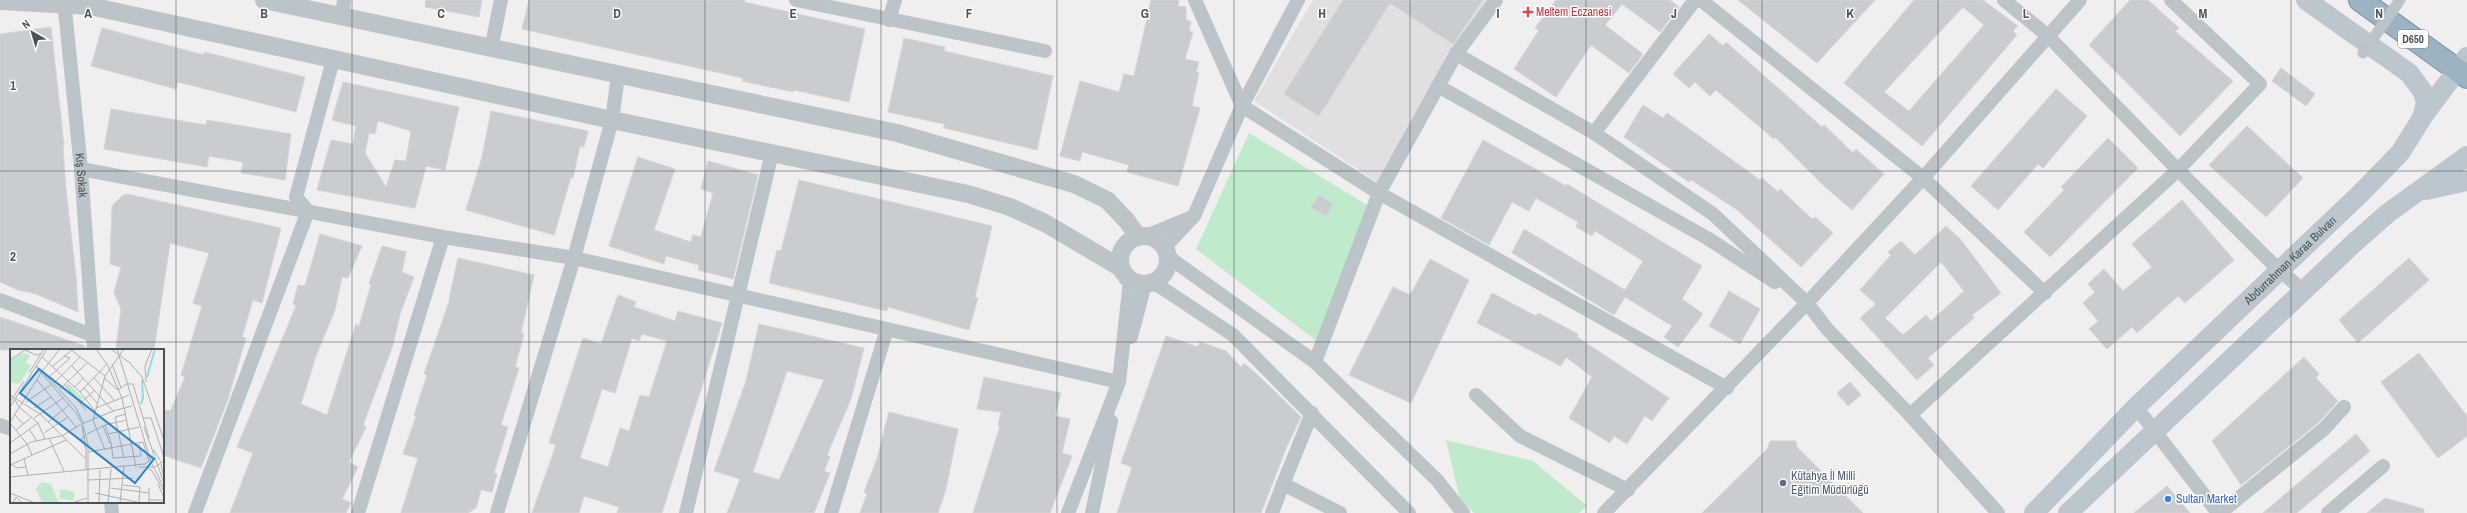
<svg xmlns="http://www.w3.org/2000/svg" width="2467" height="513" viewBox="0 0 2467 513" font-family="'Archivo Narrow',sans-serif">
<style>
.education{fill:#e1dfdf}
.green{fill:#c0eacc}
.building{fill:#c9ccd0;stroke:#d2d5d9;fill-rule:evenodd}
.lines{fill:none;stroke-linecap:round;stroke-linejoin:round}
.trunk-casing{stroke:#7591a4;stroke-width:24}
.minor{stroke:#bbc4c9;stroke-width:14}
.tertiary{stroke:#bbc4c9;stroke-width:18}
.secondary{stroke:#bbc6ce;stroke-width:20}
.trunk{stroke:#9db3c1;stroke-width:22}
.pedestrian-bridge{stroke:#bbc4c9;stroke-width:11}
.grid{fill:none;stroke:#485359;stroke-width:1;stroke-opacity:0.55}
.health-dot{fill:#e0444e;stroke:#fff;stroke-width:1.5}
.service-dot{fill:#5c6f8a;stroke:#fff;stroke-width:1.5}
.shop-dot{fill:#3f7fe0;stroke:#fff;stroke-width:1.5}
.labels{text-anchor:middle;stroke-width:3;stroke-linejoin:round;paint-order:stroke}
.shield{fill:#fff;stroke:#7f878b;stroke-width:1}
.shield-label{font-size:11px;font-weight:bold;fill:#485359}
.health-label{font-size:12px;fill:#be3a42;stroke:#fff;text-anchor:start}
.street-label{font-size:12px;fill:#485359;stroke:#fff}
.service-label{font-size:12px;fill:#4e5e75;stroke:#fff;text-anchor:start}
.shop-label{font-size:12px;fill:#366cbe;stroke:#fff;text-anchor:start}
.inset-river{fill:none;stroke:#91dbe3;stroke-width:2}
.inset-road{fill:none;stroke:#adb0b2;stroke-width:1}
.view{fill:#2a84ce;fill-opacity:0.15;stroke:#2a84ce;stroke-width:2}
.inset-edge{fill:none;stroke:#485359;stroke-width:2}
.grid-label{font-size:13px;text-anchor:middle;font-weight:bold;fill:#485359;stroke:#fff;stroke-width:3;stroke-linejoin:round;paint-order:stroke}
</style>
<rect width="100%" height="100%" fill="#f0eeee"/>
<path class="education" d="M1313,0h179l-112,184 -126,-83z"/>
<path class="green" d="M1249,133l118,72 -49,137 -122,-93z
M1446,440l87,21 54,45 -8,7h-105l-14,-14z"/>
<path class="building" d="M426,0h56l-3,17 -54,-10z
M529,0h216l-1,2 121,27 -16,73 -55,-12 -1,2 -51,-11 1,-3 -221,-49z
M1151,0h28l-1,6 8,1v13l5,2 -2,9 4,1 -8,27 14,3 -3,10 3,1 -7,33 8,2 -22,78 -51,-14 2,-7 -47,-13 -2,9 -20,-5 20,-75 39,11 5,-18 10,2z
M1343,0h140l-30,44 -63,-41 -71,113 -35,-22z
M1556,0h114l9,7 -19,25 -38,-28 -17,21 38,29 -14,19 -38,-28 -35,52 -42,-28 25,-39 -4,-2z
M1738,0h137l-58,63z
M1914,0h69l35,26 -5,5 4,4 -95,111 -78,-63zM1963,7l21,18 -75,86 -25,-19z
M2130,0h18l31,28 -4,3 58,50 -53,55 -91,-91z
M51,27l13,118 -1,4 3,40 10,87 2,36 -42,-18 -18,-4 -18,-8v-248z
M102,28l102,27v-3l101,25 -9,35 -118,-30 -2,7 -85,-23z
M1709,34l14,12 3,-4 96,85 2,-2 29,28 3,-4 28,25 -32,36 -29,-25 -48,-48 -1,2 -58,-49 -6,6 -15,-14 -6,6 -16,-14z
M904,38l41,9 -1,4 109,25 -16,74 -93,-22v-4l-56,-12z
M2281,68l34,26 -9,12 -34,-25z
M343,82l116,25 -14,63 -19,-4 -11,42 -98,-18 14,-50 22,4 3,-18 -24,-6zM378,121l33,10 -5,30 -11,-1 -9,27 -21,-34 4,-20 6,1z
M2056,89l31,27 -44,52 -5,-4 -40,46 -27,-24z
M1643,105l20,13 4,-5 93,67 2,-2 16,14 2,-3 32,30 3,-2 18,16 -32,34 -65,-58 -45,-29 -2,2 -65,-45z
M111,109l95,16 1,-5 84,14 -6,46 -44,-7 2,-11 -34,-6 -2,11 -103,-18z
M491,111l97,20 -4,16 -4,-1 -7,32 -2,-1 -17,58 -88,-25 16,-53z
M2247,126l56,52 -37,39 -57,-52z
M2108,138l30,30 -88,89 -26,-25 40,-42 -3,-3z
M1483,140l83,46 1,-2 135,82 -20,33 21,15 -25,33 -14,-10 8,-11 -47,-29 -11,18 -102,-62 12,-24 101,61 18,-29 -48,-30 -3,5 -16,-9 2,-5 -42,-24 -7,13 -17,-9 -23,43 -48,-27z
M638,157l37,12 -21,61 37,12 2,-7 8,2 12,-44 -12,-4 7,-28 50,14 -25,104 -35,-9 1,-5 -33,-9 -2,8 -55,-18z
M799,180l193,46 -17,71 3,1 -9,32 -81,-23 -1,4 -118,-28 8,-33 4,1z
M127,194l154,34 -19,75 -9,-3 -11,37 4,1 -19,64 -26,66 -38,-13v-44l8,-1 14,-33 -4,-2 21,-69 -9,-3 16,-50 -39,-10 -16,107 -38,-2 5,-39 -7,-16 7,-26 -11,-3 2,-58 10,-10z
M1319,195l14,9 -7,12 -15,-9z
M2182,200l52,60 -49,43 -7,-7 -41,37 -5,-6 -25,22 -18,-20 9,-8 -15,-18 12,-11 -7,-8 16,-15 19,22 29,-24 -20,-23z
M1946,226l15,14 40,53 -29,22 2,3 -46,40 6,7 -17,15 -57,-62 16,-14 -16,-14 31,-35 -3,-3 13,-11 14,14zM1941,262l23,29 -33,30 -5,-6 -23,20 -18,-17z
M320,234l42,12 -14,32 -6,-1 -7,33 -19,46 -15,48 26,11 29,-91 3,2 12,-41 -2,-1 13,-38 24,6 -4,20 12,5 -14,37 -7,31 -30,80 3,2 -17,35 9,5 -16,32 9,4 -5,10h-116l23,-60 -16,-6 59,-141 -3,-2 5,-19 7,1z
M458,258l76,17 -13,58 3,1 -9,33 4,1 -18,57 7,2 -14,46 3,1 -5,18 -11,-2 -5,18 -8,5h-67l17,-55 -15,-4 13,-38 -2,-1 13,-40 -3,-1 26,-75h-1z
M2409,258l20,22 -71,63 -19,-23z
M1430,259l39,21 -58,123 -62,-28 44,-88 17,8z
M1729,291l31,18 -20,35 -31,-18z
M1492,293l44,23 2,-3 40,21 -1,3 92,61 -17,23 -7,-5 -18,28 -13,-8 -4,7 -41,-25 23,-41 -26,-20 -5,9 -84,-43z
M618,295l18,7 -2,5 41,14 3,-10 44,12 -60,190h-45l2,-6 -35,-11 -5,17h-47l24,-68 -7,-2 34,-105 18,6zM642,334l25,7 -18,56 -9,-2 -11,36 -9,-3 -12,39 -28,-9 22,-69 13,4 17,-55 7,3z
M0,317l85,29v4h-85z
M759,324l105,24 -13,51 -24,56 3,2 -6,14 6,2 -16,40h-87l13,-34 -26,-8 32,-90zM787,371l37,9 -45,100 -26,-8z
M1166,336l32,11 2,-5 26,9 15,16 3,-4 17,15 40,39 -14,29 -26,67h-144l15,-46 -11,-4z
M2419,353l48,63v20l-29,22 -57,-76z
M2304,357l15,17 -3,4 22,23 -20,22 -77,62 -29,-44z
M984,377l77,16 -6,23 15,3 -8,34 10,3 -22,57h-77l27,-87h-2l3,-14 -24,-3z
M1850,382l11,13 -13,11 -11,-13z
M889,412l69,17 -12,60 -8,24h-78l7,-19 -3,-2 13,-33z
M2356,434l14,17 -73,62h-34z
M1770,441h26l1,6 66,66h-161l66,-65z
M2167,486l23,27h-56z
M2385,498l39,11v4h-57z"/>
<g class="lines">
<g class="trunk-casing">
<path id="trunk" d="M2360,0l107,77"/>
</g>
<g class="minor">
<path id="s1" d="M64,0l17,169 13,181"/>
<path d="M796,0l249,51"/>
<path d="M1195,0l47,106 137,87 348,195"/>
<path d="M1701,0l222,178 122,115"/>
<path d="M2004,0l44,36 130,134 101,100 25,21"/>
<path d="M342,17l2,-17"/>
<path d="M889,20l6,-20"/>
<path d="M491,49l10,-49"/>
<path d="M1456,54l138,79 119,81 94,89 21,27 82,85 268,-245 82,-86 -89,-84"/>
<path d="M1438,86l269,152 68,44"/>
<path d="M1594,133l101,-133"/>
<path d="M81,169l362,68 131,21 545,124"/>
<path d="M1146,236l44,-18"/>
<path d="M1164,248l30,-32 48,-110 56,-106"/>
<path d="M1167,256l148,106 122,118 26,33"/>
<path d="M1153,282l80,53 176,178"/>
<path d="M0,300l92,35"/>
<path d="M1131,337l14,-53"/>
<path d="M1315,362l64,-169 77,-139 40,-54"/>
<path d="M1476,395l44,41 108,54"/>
<path d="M2136,407l82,106"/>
<path d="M1312,413l-29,71 57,29"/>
<path d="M1910,415l88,98"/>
<path d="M0,425l11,4"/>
<path d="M111,502l1,11"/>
<path d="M195,513l113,-302 -12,-14 37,-137"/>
<path d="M358,513l85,-276"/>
<path d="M497,513l77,-255 38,-138 6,-45"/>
<path d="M686,513l86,-360"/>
<path d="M831,513l56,-184"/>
<path d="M1068,513l51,-131 11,-102"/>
<path d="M1092,513l19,-92"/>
<path d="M1272,513l11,-29"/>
<path d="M1604,513l203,-210 116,-125 157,-178"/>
<path d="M2220,513l104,-84 20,-22"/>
<path d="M2328,513l55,-47"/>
</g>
<path class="tertiary" d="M264,0l633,133 177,51 33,16 20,21 11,16
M0,1l90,5 522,114 356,74 42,13 35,16 76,45
M1120 260a24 24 0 1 1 48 0a24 24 0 1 1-48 0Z"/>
<g class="secondary">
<path d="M2423,116l44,-59"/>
<path d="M2426,190l41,-9"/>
<path id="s2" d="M2034,513l102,-106 224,-213 40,-41 22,-35 4,-15 -3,-11 -14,-19 -103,-73"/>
<path d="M2068,513l287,-271 33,-29 79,-57"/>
</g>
<use href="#trunk" class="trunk"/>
<path class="pedestrian-bridge" d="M2363,53l37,-53"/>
</g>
<path class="grid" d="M176,0v513M352,0v513M529,0v513M705,0v513M881,0v513M1057,0v513M1234,0v513M1410,0v513M1586,0v513M1762,0v513M1938,0v513M2115,0v513M2291,0v513M0,171h2467M0,342h2467"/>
<path class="health-dot" d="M1526 6h4v4h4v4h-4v4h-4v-4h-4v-4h4z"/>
<circle class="service-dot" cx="1783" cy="483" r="4"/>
<circle class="shop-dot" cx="2168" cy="499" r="4"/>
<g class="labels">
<rect class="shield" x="2398" y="30" width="30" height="18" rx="3"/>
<g class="shield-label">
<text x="2413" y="43">D650</text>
</g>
<g class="health-label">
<text x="1536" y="16">Meltem Eczanesi</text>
</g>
<g class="street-label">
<text dy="4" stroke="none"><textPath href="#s1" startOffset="176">Kış Sokak</textPath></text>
<text dy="4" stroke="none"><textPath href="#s2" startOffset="360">Abdurrahman Karaa Bulvarı</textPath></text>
</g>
<g class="service-label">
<text x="1791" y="480">Kütahya İl Milli<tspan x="1791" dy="14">Eğitim Müdürlüğü</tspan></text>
</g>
<g class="shop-label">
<text x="2176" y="503">Sultan Market</text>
</g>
</g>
<g transform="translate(10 349)">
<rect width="154" height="154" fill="#f0eeee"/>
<path d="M13,4l7,2 -4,8 5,3 -12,18 -9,-2v-22zM58,34l15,15 -4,3 -13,-15zM31,133l10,2 8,19h-17l-6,-14zM51,140l14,3 -2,9 -14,-3z" fill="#c0eacc"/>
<path class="inset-river" d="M137,28l8,-28M131,55l2,-6 -1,-18"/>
<path class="inset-road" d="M13,0l13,6 5,-1M60,0l35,27M86,0l12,17 14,32 14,69M101,0l19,14 12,14 22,63M107,0l34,113 13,26M32,8l38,35 15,19M0,11l15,-10M102,15l9,24M26,16l40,43 7,14M43,17l20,-17M62,17l41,45M26,18l41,47 4,8M19,24l15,-24M39,28l21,-19 -6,-2M84,29l21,23M94,29l14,12 8,-6M27,31l40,48M136,33l-1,-16 7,-17M44,34l26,-26M116,35h7l16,54M55,36l21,25M65,38l8,-9M74,39l13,15M50,40l28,-27M70,43l27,-28M0,46l30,19 46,45M5,51l4,7 19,16 7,16M0,53l14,-21M16,53l26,-18M70,54l15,-13M0,58l37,-58M24,59l17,-11M86,59l33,-13M5,66l8,9M24,69l29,-20M133,69h8l12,36 1,8h-4M0,73l33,-52 17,-21M38,73l21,-17M0,74l17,21M74,74l29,-12 19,-5M74,75l-2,-2 6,22v59M72,76l4,25v19M95,76l6,17 2,16 28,-2 -2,-12M93,77l7,18M134,78l20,56M19,80l8,12M6,81l16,-13M34,84l24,-16M77,85l18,-9 22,-5M98,85l31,-7M52,87l19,-12M75,87l-4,3 5,9M39,89l15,33M0,94l28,-20M17,95l5,11M143,100l7,11M95,101l-12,-30 12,-44 19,-27M78,103l55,-10M0,105l21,-12 30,-6M114,109l-9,-41 11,-3M14,110l4,16M1,115l6,4 9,-1M151,115l3,14M0,116l56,-25M129,118h16l6,-4M136,118l6,4 12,20M0,128l135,-13 4,-3 -6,-19M77,131l46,-2M148,135l6,14M113,136l17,2 -1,16M101,139l38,5M0,144l25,10M85,144l46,10M139,151h15M3,154l3,-6 6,6M62,154l15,-5M89,154l1,-33M98,154l3,-34M110,154l4,-37M139,154v-15"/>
<path class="view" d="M29,20l115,90 -19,24 -115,-90z"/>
<rect width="154" height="154" class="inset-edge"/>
</g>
<g class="grid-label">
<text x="88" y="18">A</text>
<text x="264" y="18">B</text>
<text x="441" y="18">C</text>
<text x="617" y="18">D</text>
<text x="793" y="18">E</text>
<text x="969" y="18">F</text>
<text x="1145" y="18">G</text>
<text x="1322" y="18">H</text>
<text x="1498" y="18">I</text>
<text x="1674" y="18">J</text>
<text x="1850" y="18">K</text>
<text x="2026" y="18">L</text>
<text x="2203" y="18">M</text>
<text x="2379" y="18">N</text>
<text x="13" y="90">1</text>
<text x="13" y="261">2</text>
</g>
<g transform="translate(32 32) rotate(322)" stroke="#ffffff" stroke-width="3" paint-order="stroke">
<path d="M0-3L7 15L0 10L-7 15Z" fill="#485359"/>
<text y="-6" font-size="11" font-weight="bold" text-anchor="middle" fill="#485359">N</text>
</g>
</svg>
